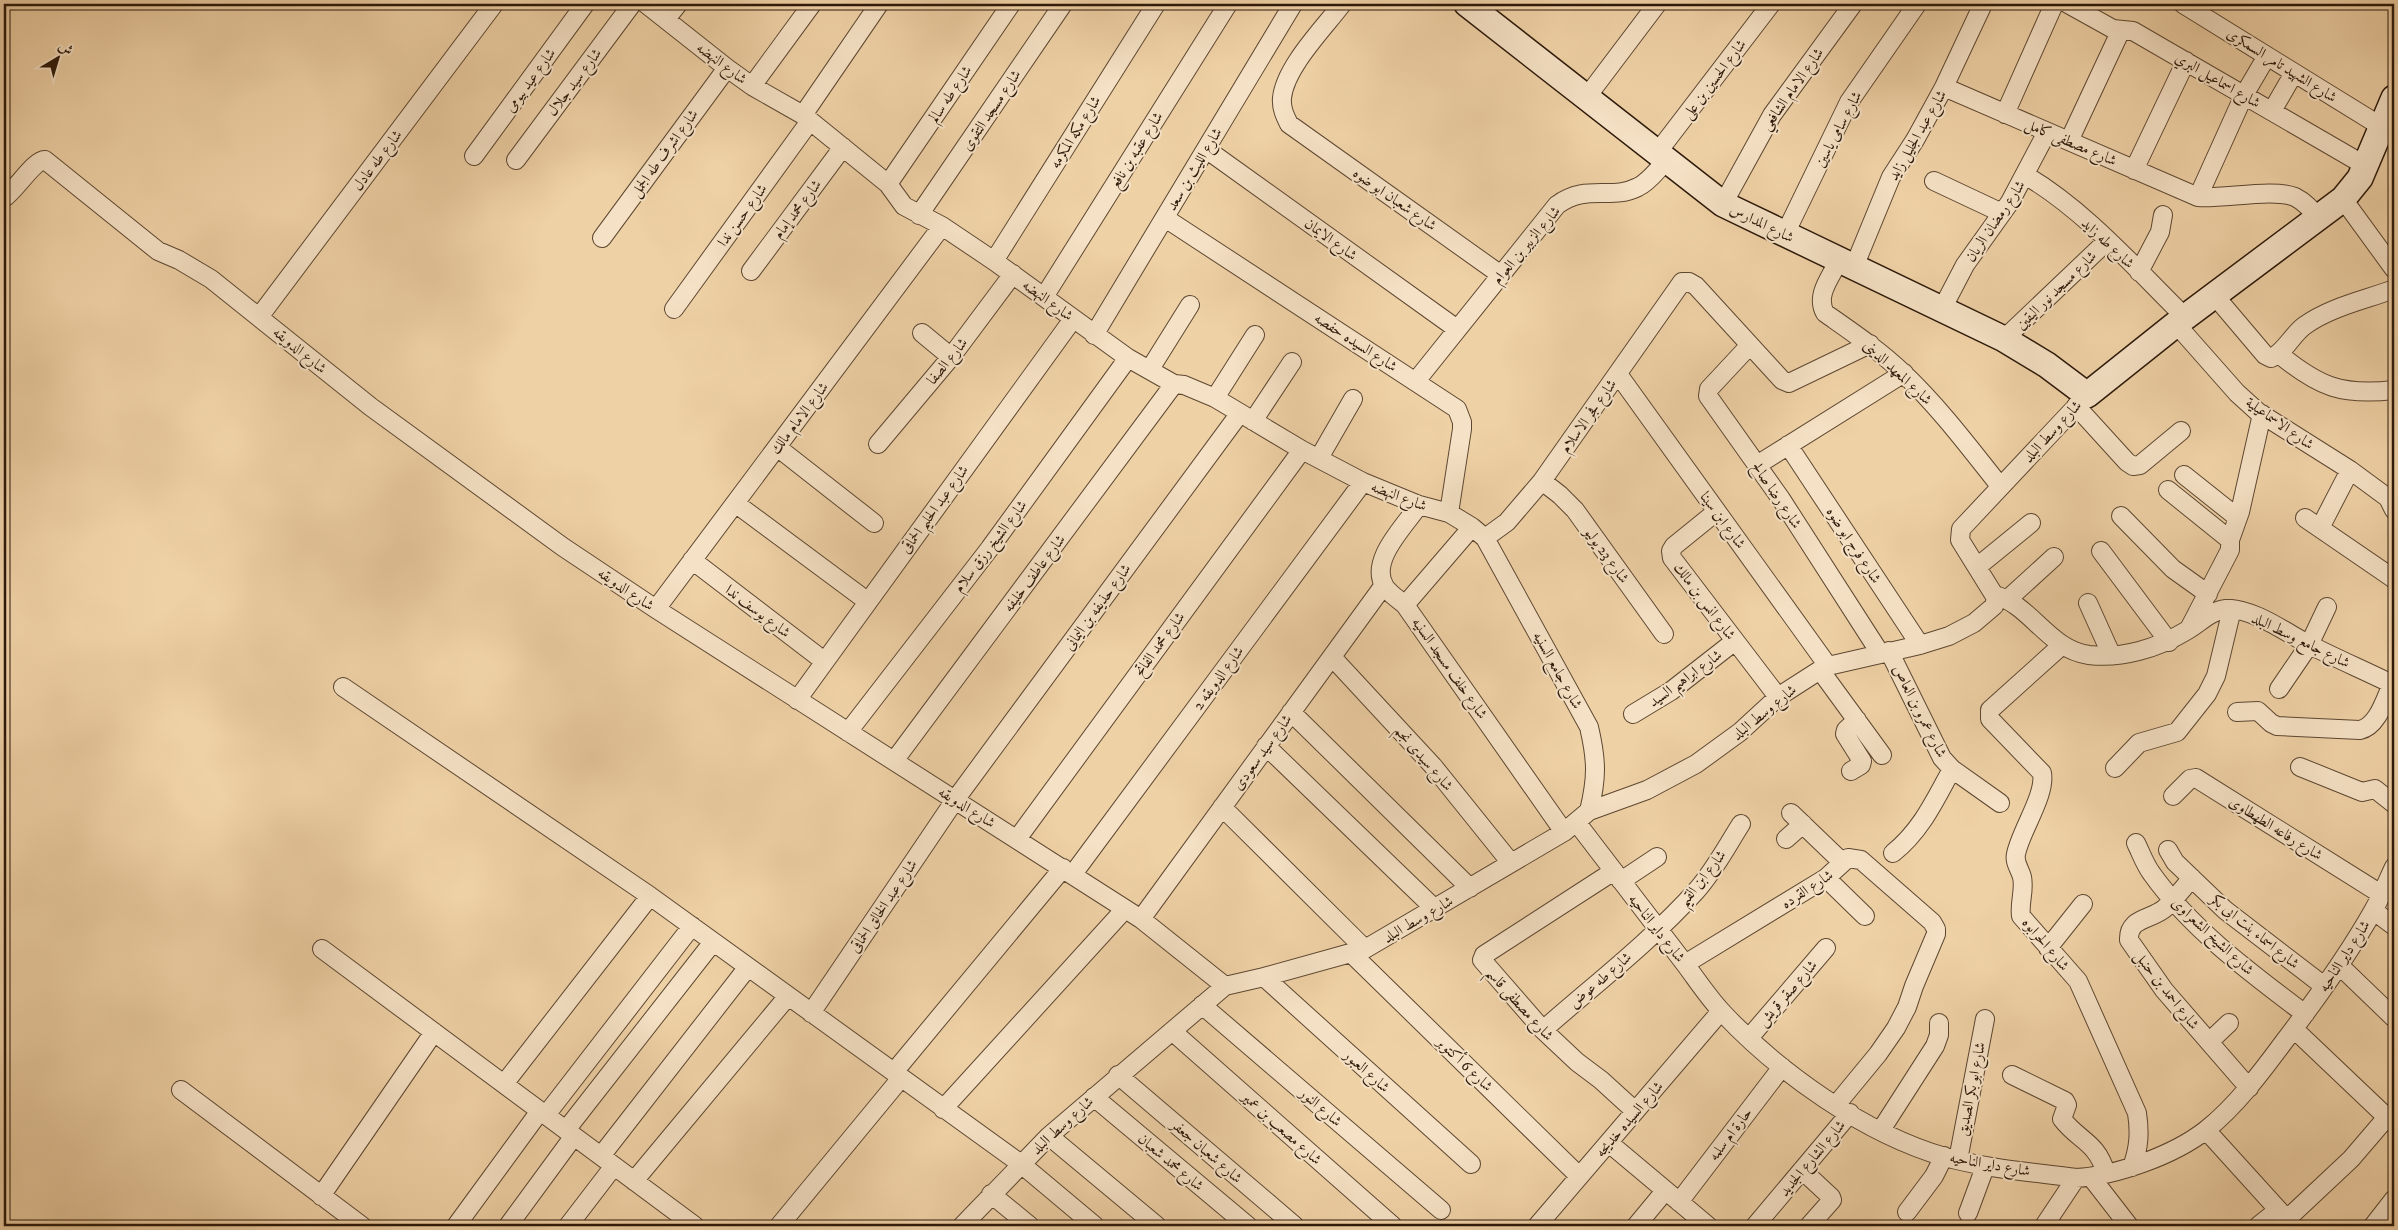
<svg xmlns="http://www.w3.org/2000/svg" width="2398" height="1230" viewBox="0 0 2398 1230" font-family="'IM FELL DW Pica',Amiri,serif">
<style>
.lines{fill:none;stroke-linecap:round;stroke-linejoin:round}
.street-casing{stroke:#5d4731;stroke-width:20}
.secondary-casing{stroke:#2c190a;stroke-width:28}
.street{stroke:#f5e1c5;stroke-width:18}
.secondary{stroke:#f5e1c5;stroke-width:25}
.labels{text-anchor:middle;stroke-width:4;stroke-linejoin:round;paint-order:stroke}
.street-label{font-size:15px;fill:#2c190a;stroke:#f5e1c5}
</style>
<rect width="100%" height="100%" fill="#efd1a6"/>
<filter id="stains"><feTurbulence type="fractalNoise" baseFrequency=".004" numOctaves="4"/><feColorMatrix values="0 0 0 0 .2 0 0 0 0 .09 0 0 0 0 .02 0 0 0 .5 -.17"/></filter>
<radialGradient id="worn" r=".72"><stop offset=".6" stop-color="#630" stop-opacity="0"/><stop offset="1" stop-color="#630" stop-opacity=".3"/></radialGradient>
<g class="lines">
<g class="street-casing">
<path id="street" d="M646,4l81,64 25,18 51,29 85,69 16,22 38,20 52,35 134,97 46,26 10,1 31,13 87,52 61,32 56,23 30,8 23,14 13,11 104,189c8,34 8,51 0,84
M1342,4c-18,24 -57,63 -60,94 -1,10 3,18 7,26l212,151
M2068,4l45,25 20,2 233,135
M2183,4l199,123
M666,19l12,-15
M752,86l60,-82
M1944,87l254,110c26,2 76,-9 97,0 10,5 16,12 23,21
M1586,98l71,-94
M2272,111l22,-38
M2005,114l49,-110
M803,115l76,-111
M2069,141l52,-111
M1206,149l251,180
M1657,153l114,-149
M474,156l111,-152
M516,160l116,-156
M2134,170l52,-109
M2025,175c60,35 111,94 160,142
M1934,181l68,32
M888,184l123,-180
M2198,197l46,-102 23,-39
M4,198c11,-7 31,-39 41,-38l113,91 21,9 32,19 160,128 192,140 93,62 485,310 84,67
M2343,199l51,70
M1723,204l49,-89 81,-111
M919,215l144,-211
M1165,218l292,191 5,13v7l-13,84
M1785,234l64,-132 68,-98
M602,238l125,-170
M1839,260c-8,17 -24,35 -14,53 27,19 54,37 78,60 36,34 66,74 97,113
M994,261l162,-257
M1854,267l37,-90 24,-37 29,-53 39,-83
M751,271l92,-124
M2139,272l21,-40 3,-17
M2215,296l50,59 6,3c13,-5 21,-23 33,-32 26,-19 61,-26 90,-37
M1044,297l184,-293
M674,309l136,-188
M1942,309l23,-44 45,-63 37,-70
M259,317l235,-313
M2176,324l61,69 21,19 92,58 38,28 6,12
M922,333l29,24
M1094,335l199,-331
M2004,339l103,-98
M1750,345l-41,44 -1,7 73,103 99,154
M2279,354c40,33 63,42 115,36
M1150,369l40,-64
M1618,374l210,292
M1416,381l141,-176c30,-22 54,-4 81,-18 11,-5 20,-18 28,-26
M1215,398l40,-63
M2076,406l51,56 6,4 7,-1 41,-34
M1253,421l39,-59
M878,444l73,-87 62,-83
M1788,445l132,200
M777,447l97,76
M1319,458l34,-59
M1757,465l147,-92
M2184,475l54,43
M1542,481l18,14 15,15 89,124
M2168,490l62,50
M735,503l132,98
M1419,505c-14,21 -51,56 -34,82 5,7 13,12 20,18l159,227
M1716,512l-42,34 -3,5 1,7 106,139
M2121,516l52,53 35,25
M2305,518l89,61
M2320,528l30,-58
M1485,538l22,-16 35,-41 140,-199h7l7,4 86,94 7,3 81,-39
M2101,551l68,91
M692,560l132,101
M1977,567l54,-44
M1995,595c37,11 53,54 94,60 33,4 69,-7 97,-24 13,-7 24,-20 40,-22 25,-2 61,24 82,35 29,15 58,27 86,41
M2008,599l46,-42
M2088,603l23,51
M1405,605l67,-78
M656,609l286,-383
M2190,627l40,-77v-10l10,-28 22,-98
M2061,646l-71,64v9l52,54c4,22 -21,57 -26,81 -2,9 4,15 6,23 3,13 -3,26 -1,39l57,65 59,132c3,20 2,35 -5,54
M1889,651l53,107 10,11 48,34
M1332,657l101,109 78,97
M1820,670l62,85
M343,687l307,209 371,268 74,62
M2279,689l30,-44 18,-38
M797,700l276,-381
M1291,712l179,176
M2237,712l21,-1 13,12 6,3 83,4c18,-4 25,-31 32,-46
M1633,714l38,-23 64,-50
M848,732l142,-184 138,-190
M1266,746l169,163
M894,761l280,-377
M2300,767l62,25 13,-3 19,15
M2115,768l24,-25 38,-11 30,-38 9,-18 16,-67
M1851,771l10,-6 1,-4 -17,-27 1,-4 11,-10
M2173,796l17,-17 6,-1 185,116
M1222,807l143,142
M1791,813l51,49
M1577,823c36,47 72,94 108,141 12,16 23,33 37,48 57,61 143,122 223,145 43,12 87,15 131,21 40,-2 98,-23 130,-48 30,-24 54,-56 77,-87 32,-42 64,-86 90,-132 8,-14 14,-29 21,-44
M1017,839l285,-389
M1786,839l17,-15
M2136,843c5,10 9,22 16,31 40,56 99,99 153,140
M2168,850l7,12 50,48 99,76
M1893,853c28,-22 42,-53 59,-84
M1614,871l-130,84 -2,5 61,70 34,32 24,18 34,31
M1073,874l290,-392
M1826,878l39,38
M2192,878c-9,10 -17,21 -27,30 -13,12 -37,9 -36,32l35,50 85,98
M1621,881l36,-24
M2374,911l20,15
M1141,919l243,-334
M2048,948l35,-44
M322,949l373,277
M1351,953l228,223
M1685,964l141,-86 22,-20 13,2 71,62 4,7v5l-22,52 -7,21 -11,21 -18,26 -42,51
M2339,965l55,53
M1264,977l207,187
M1202,1005l239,205
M811,1013l144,-213 285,-387
M2294,1029l100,95
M1543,1030c51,-45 107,-88 153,-139 18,-20 31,-45 45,-67
M1172,1031l221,195
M1749,1038l77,-90
M2209,1042l20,-19
M894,1072l169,-204
M1118,1075l177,151
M2012,1075l53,26 2,4 -5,14c18,23 34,22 44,54
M504,1084l146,-188
M181,1090l181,136
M1094,1097l154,129
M943,1109l182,-200
M546,1115l146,-189
M566,1130l147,-188
M1881,1130l54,-84 4,-11v-12
M2206,1130l87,96
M1049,1136l108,90
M1609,1143l99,83
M601,1156l147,-189
M1958,1160l27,-141
M1802,1170l29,27 1,3 -23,26
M2091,1177l38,49
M634,1181l154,-185
M991,1194l39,32
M321,1196l113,-164
M1679,1202l103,-135
M1907,1212l27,-36 10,-20
M1968,1213l17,-46
M2286,1220l65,-61 36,-42
M456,1226l84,-115
M508,1226l66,-90
M568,1226l46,-60
M779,1226l122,-148
M962,1226l87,-90 176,-150 39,-9 101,-28 199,-117 25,-21 58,-21 49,-26 44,-32 38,-35 42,-27 8,-4 92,-21 29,-9 25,-13 20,-17 2,-8 -36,-58 1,-11 126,-134
M1537,1226l184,-215
M1636,1226l29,-35
M1755,1226l95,-113
M2044,1226l32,-48
M2258,1226l20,-16
M2373,1226l21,-27"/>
</g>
<g class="secondary-casing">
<path id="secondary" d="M1467,4l256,200 281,135 43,26 40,30 89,-71 167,-125 17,-21 34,-80"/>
</g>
<use href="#street" class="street"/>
<use href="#secondary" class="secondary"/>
</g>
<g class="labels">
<g class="street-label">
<text transform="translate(722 63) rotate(37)" y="5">شارع النهضه</text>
<text transform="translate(2282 65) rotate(32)" y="5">شارع الشهيد تامر السمكرى</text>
<text transform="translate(1714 79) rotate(-53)" y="5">شارع الحسين بن على</text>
<text transform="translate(530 80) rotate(-54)" y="5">شارع عيد بيومى</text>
<text transform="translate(2218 80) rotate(30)" y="5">شارع اسماعيل البري</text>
<text transform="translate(574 82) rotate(-53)" y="5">شارع سيد جلال</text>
<text transform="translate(1792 89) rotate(-55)" y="5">شارع الامام الشافعي</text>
<text transform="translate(950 94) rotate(-56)" y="5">شارع طه سالم</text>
<text transform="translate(991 110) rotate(-56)" y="5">شارع مسجد التقوى</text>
<text transform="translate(1838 129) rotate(-62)" y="5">شارع سامى ياسين</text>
<text transform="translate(1075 132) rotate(-58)" y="5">شارع مكه المكرمه</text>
<text transform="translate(1917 135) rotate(-60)" y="5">شارع عبد الجليل زايد</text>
<text transform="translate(2071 142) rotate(23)" y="5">شارع مصطفى كامل</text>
<text transform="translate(1136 150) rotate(-58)" y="5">شارع عقبه بن نافع</text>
<text transform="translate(664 153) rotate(-54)" y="5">شارع اشرف طه الجمل</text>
<text transform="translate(377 160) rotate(-53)" y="5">شارع طه عادل</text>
<text transform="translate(1194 169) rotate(-59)" y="5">شارع الليث بن سعد</text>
<text transform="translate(1395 199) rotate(35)" y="5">شارع شعبان ابو ضوه</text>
<text transform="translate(797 209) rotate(-53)" y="5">شارع محمد إمام</text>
<text transform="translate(742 215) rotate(-54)" y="5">شارع حسن ندا</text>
<text transform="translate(1995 221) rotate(-56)" y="5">شارع رمضان الريان</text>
<text transform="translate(1762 223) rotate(26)" y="5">شارع المدارس</text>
<text transform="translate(1331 239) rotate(36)" y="5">شارع الايمان</text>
<text transform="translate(2108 243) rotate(43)" y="5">شارع طه زايد</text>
<text transform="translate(1526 245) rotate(-50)" y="5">شارع الزبير بن العوام</text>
<text transform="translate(2056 290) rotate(-44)" y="5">شارع مسجد نور اليقين</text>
<text transform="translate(1048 300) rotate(36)" y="5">شارع النهضه</text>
<text transform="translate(1356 342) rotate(33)" y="5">شارع السيده حفصه</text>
<text transform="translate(300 350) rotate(39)" y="5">شارع الدويقه</text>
<text transform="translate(947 361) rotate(-51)" y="5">شارع الصفا</text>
<text transform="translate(1898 372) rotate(43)" y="5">شارع المعهد الدينى</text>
<text transform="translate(1588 416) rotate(-55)" y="5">شارع فجر الاسلام</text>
<text transform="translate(799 418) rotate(-53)" y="5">شارع الامام مالك</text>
<text transform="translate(2280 423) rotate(35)" y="5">شارع الاسماعيلية</text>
<text transform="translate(2052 431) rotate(-47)" y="5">شارع وسط البلد</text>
<text transform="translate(1777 495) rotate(56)" y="5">شارع رضا صالح</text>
<text transform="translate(1399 496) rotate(21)" y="5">شارع النهضه</text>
<text transform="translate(934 509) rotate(-54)" y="5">شارع عبد الحليم الحماقى</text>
<text transform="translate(1723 520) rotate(54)" y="5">شارع ابن سينا</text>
<text transform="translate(1854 545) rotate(57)" y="5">شارع فرج ابو ضوه</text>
<text transform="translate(990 546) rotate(-53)" y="5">شارع الشيخ رزق سلام</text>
<text transform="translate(1607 555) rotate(54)" y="5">شارع 23 يوليو</text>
<text transform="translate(1034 573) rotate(-53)" y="5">شارع عاطف خليفه</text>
<text transform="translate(626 589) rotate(34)" y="5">شارع الدويقه</text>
<text transform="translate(1705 601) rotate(53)" y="5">شارع انس بن مالك</text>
<text transform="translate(1097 607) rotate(-54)" y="5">شارع حذيفه بن اليمانى</text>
<text transform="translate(758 611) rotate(37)" y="5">شارع يوسف ندا</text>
<text transform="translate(2301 640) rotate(26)" y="5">شارع جامع وسط البلد</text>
<text transform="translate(1159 644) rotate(-54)" y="5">شارع محمد الفاتح</text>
<text transform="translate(1450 668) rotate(55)" y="5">شارع خلف مسجد السنيه</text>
<text transform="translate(1558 670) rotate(61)" y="5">شارع جامع السنيه</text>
<text transform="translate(1218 678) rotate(-54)" y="5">شارع الدويقه 2</text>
<text transform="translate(1685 678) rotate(-36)" y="5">شارع ابراهيم السيد</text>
<text transform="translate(1920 711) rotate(63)" y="5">شارع عمرو بن العاص</text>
<text transform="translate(1764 712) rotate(-39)" y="5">شارع وسط البلد</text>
<text transform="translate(1262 752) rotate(-54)" y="5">شارع سيد سعودى</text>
<text transform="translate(1424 758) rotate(49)" y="5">شارع سيدى نجم</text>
<text transform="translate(967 807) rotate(32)" y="5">شارع الدويقه</text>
<text transform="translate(2276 828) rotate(32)" y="5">شارع رفاعه الطهطاوى</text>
<text transform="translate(1702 878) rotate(-52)" y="5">شارع ابن القيم</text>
<text transform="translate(1807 889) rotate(-33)" y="5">شارع القرده</text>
<text transform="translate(883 906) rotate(-56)" y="5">شارع عبد الخالق الحماقى</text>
<text transform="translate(1418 919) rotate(-30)" y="5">شارع وسط البلد</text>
<text transform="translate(1657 928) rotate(52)" y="5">شارع داير الناحيه</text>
<text transform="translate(2255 931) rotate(39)" y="5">شارع اسماء بنت ابى بكر</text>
<text transform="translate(2213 936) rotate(43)" y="5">شارع الشيخ الشعراوى</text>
<text transform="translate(2046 944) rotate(50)" y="5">شارع الحرابوه</text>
<text transform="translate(2344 956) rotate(-57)" y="5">شارع داير الناحيه</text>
<text transform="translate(1600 980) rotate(-41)" y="5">شارع طه عوض</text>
<text transform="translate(2167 990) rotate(52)" y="5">شارع احمد بن حنبل</text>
<text transform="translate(1787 993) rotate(-49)" y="5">شارع صقر قريش</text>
<text transform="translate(1520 1004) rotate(48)" y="5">شارع مصطفى قاسم</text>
<text transform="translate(1465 1064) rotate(44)" y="5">شارع 6 أكتوبر</text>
<text transform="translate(1367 1071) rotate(42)" y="5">شارع العبور</text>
<text transform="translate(1971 1089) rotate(-79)" y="5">شارع ابو بكر الصديق</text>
<text transform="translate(1321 1107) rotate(41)" y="5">شارع النور</text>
<text transform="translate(1629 1119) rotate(-49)" y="5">شارع السيده خديجه</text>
<text transform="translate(1062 1125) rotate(-42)" y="5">شارع وسط البلد</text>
<text transform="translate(1282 1128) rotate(42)" y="5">شارع مصعب بن عمير</text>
<text transform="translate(1730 1134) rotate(-53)" y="5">حارة ام سلمه</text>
<text transform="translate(1207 1151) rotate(41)" y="5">شارع شعبان جعفر</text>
<text transform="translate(1812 1158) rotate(-50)" y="5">شارع الشارع الجديد</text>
<text transform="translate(1171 1162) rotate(40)" y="5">شارع محمد شعبان</text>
<text transform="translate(1990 1164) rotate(10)" y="5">شارع داير الناحيه</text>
</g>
</g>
<rect width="2398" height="1230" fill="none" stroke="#efd1a6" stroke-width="20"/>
<rect x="5" y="5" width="2388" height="1220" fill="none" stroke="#2c190a" stroke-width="2.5"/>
<rect x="10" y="10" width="2378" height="1210" fill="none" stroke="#2c190a"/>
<g transform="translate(58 58) rotate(38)" stroke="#f5e1c5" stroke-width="4" paint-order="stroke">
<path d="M0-4L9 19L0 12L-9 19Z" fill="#2c190a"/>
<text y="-8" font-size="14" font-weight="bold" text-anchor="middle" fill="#2c190a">ش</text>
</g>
<rect width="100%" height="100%" filter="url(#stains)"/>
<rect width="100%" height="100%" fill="url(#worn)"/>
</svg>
